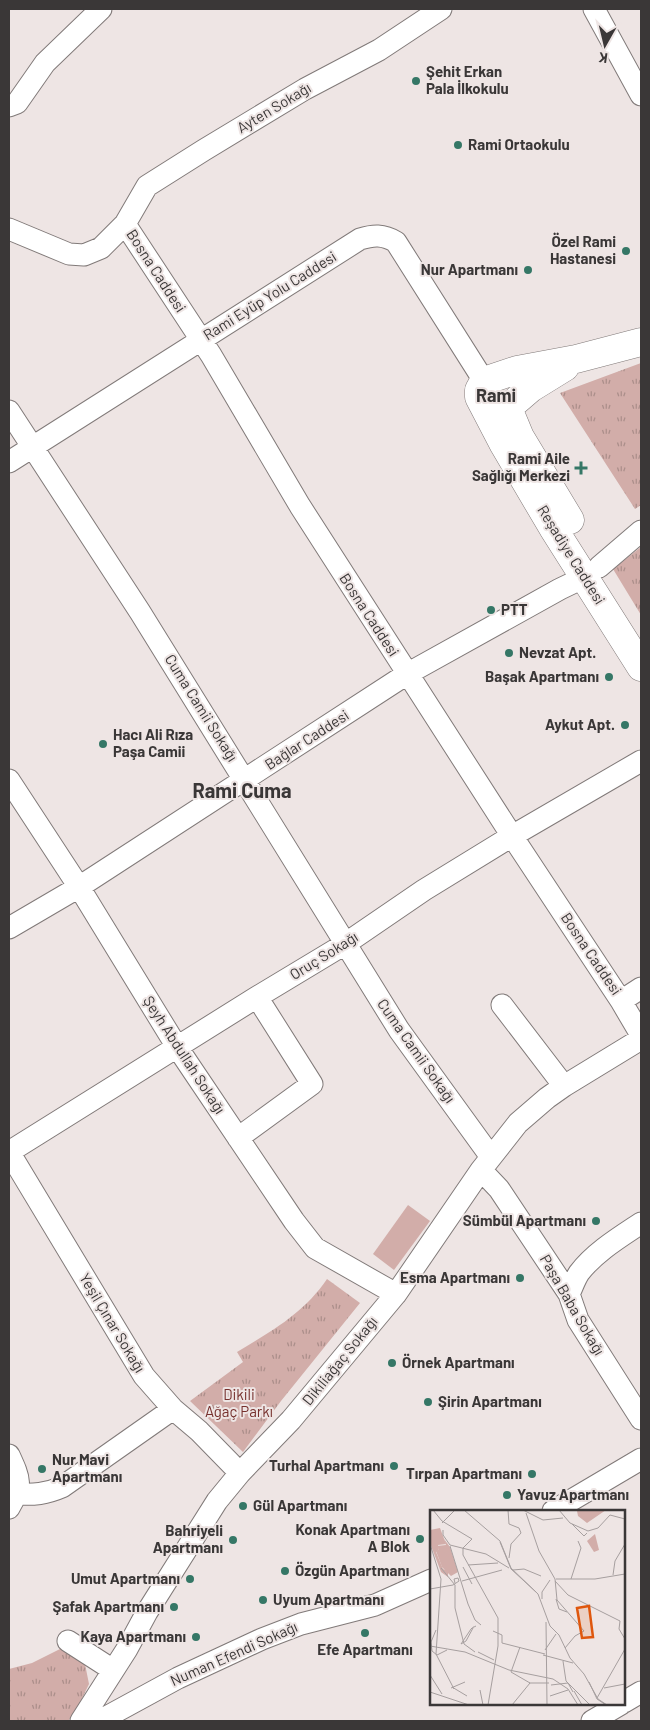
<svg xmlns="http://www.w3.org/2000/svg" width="650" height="1730" viewBox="0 0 650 1730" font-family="Barlow,sans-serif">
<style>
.green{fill:#d2ada9}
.park{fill:url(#park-tufts)}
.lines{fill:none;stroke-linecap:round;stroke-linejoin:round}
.minor-casing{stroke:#817a79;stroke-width:23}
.major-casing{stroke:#817a79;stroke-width:29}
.minor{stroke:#fff;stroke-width:21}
.major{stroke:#fff;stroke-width:28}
.poi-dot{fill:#357766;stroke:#eee5e4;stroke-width:2}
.labels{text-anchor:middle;stroke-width:4;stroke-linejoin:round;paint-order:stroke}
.poi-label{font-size:15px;font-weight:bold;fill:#3a3737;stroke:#eee5e4;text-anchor:end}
.street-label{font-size:15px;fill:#3a3737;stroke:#eee5e4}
.park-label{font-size:15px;fill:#76302d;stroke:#eee5e4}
.quarter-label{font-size:18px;font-weight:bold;fill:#3a3737;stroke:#eee5e4}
.district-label{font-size:20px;font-weight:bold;fill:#3a3737;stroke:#eee5e4}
.inset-road{fill:none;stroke:#a69f9f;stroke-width:1}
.view{fill:#df570e;fill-opacity:0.15;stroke:#df570e;stroke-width:2.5}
.inset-edge{fill:none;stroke:#3a3737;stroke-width:2.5}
</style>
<defs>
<pattern id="park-tufts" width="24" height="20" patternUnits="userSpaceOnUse" patternTransform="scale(1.25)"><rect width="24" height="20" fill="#d2ada9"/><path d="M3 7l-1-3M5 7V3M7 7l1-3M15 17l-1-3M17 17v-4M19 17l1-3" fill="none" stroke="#ab8e8a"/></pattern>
</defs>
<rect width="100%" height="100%" fill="#eee5e4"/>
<path class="green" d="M408,1205l22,16 -36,49 -21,-16z"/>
<path class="park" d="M641,363v142l-6,4 -75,-116z
M641,547v68l-28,-46z
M327,1279l33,24 -79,98 -38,51 -53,-51 53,-39 -6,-10c35,-21 67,-39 90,-73z
M62,1648l22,11 5,25 -14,29 -7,8h-59v-52l23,-6z"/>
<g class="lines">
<g class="minor-casing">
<path id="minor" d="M594,9l47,86
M9,106l8,-3 28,-40 56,-54
M125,224l86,131 89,151 212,330 109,165 20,34
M9,229l60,25 15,1 17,-7 24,-24 22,-38 57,-36 101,-61 74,-39 62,-41
M9,411l131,201 259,418 92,127
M9,462l351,-223c13,-4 23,-5 36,3l88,139
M599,567l42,-36
M9,780l70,107 98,160 117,174 21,27 81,46
M9,928l70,-41 328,-213 153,-85 25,-12
M621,1001l20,-13
M502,1005l62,81
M238,1138l74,-54 -55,-87
M9,1152l248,-155 88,-53 79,-54 88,-54 129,-75
M9,1152l135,224 29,33 26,22 41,42
M481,1170l18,19 70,105 9,26 63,99
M569,1294c3,-6 6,-15 10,-21 16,-21 41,-36 62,-50
M9,1455c11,24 14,30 0,53
M17,1494c17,1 29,0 45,-7l111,-78
M553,1511l88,-52
M68,1641l45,29
M624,1702l17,-10
M81,1721l46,-72 20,-37 70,-111 23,-28 51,-53 105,-126 85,-124 37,-47 29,-25 17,-12 77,-47
M99,1721l79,-43 84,-39 39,-15 74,-19 56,-25
M592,1721l29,-17"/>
</g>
<g class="major-casing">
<path id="major" d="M641,342l-65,17 -59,11 -33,11 -5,9v7l25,48 49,83 88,139
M508,408l12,29 50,83
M491,415l11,-2 29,-25 34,-21"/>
</g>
<use href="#minor" class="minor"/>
<use href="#major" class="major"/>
</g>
<g class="poi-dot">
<circle cx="416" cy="81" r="5"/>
<circle cx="458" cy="145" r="5"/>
<circle cx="626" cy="251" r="5"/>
<circle cx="528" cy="270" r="5"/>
<path d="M578.5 460.5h5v5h5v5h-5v5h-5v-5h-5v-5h5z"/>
<circle cx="491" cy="610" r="5"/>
<circle cx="509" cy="653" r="5"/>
<circle cx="609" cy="677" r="5"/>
<circle cx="625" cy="725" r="5"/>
<circle cx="103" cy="744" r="5"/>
<circle cx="596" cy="1221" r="5"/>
<circle cx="520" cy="1278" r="5"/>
<circle cx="392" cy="1363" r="5"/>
<circle cx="428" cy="1402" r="5"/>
<circle cx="394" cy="1466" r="5"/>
<circle cx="42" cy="1469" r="5"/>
<circle cx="532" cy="1474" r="5"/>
<circle cx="507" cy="1495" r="5"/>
<circle cx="243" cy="1506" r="5"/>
<circle cx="420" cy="1539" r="5"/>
<circle cx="233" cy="1540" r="5"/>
<circle cx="285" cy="1571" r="5"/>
<circle cx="190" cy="1579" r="5"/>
<circle cx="263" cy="1600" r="5"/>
<circle cx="174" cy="1607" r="5"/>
<circle cx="365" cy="1633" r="5"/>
<circle cx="196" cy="1637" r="5"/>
</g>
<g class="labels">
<g class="poi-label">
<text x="426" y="77" text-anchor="start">Şehit Erkan<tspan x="426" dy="17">Pala İlkokulu</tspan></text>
<text x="468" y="150" text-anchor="start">Rami Ortaokulu</text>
<text x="616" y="247">Özel Rami<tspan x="616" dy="17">Hastanesi</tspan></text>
<text x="518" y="275">Nur Apartmanı</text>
<text x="570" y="464">Rami Aile<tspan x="570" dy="17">Sağlığı Merkezi</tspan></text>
<text x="501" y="615" text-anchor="start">PTT</text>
<text x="519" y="658" text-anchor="start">Nevzat Apt.</text>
<text x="599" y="682">Başak Apartmanı</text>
<text x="615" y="730">Aykut Apt.</text>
<text x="113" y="740" text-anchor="start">Hacı Ali Rıza<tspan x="113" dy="17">Paşa Camii</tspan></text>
<text x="586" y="1226">Sümbül Apartmanı</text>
<text x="510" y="1283">Esma Apartmanı</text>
<text x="402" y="1368" text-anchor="start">Örnek Apartmanı</text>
<text x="438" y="1407" text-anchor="start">Şirin Apartmanı</text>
<text x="52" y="1465" text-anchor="start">Nur Mavi<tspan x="52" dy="17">Apartmanı</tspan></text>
<text x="384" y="1471">Turhal Apartmanı</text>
<text x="522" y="1479">Tırpan Apartmanı</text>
<text x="517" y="1500" text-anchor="start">Yavuz Apartmanı</text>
<text x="253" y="1511" text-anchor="start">Gül Apartmanı</text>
<text x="410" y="1535">Konak Apartmanı<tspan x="410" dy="17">A Blok</tspan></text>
<text x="223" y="1536">Bahriyeli<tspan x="223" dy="17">Apartmanı</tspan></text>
<text x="295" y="1576" text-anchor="start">Özgün Apartmanı</text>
<text x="180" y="1584">Umut Apartmanı</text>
<text x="273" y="1605" text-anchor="start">Uyum Apartmanı</text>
<text x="164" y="1612">Şafak Apartmanı</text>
<text x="186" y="1642">Kaya Apartmanı</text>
<text x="365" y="1655" text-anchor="middle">Efe Apartmanı</text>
</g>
<g class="street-label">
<text transform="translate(274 108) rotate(-31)" y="5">Ayten Sokağı</text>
<text transform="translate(156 271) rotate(57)" y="5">Bosna Caddesi</text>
<text transform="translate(270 296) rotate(-32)" y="5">Rami Eyüp Yolu Caddesi</text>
<text transform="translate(571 555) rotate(58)" y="5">Reşadiye Caddesi</text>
<text transform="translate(369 615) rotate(57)" y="5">Bosna Caddesi</text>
<text transform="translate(201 708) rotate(58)" y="5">Cuma Camii Sokağı</text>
<text transform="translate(307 740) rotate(-33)" y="5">Bağlar Caddesi</text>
<text transform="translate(591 954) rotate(56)" y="5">Bosna Caddesi</text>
<text transform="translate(324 956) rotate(-32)" y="5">Oruç Sokağı</text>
<text transform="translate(416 1051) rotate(55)" y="5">Cuma Camii Sokağı</text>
<text transform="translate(184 1055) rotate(57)" y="5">Şeyh Abdullah Sokağı</text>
<text transform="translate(572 1305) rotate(60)" y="5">Paşa Baba Sokağı</text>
<text transform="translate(112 1323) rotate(59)" y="5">Yeşil Çınar Sokağı</text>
<text transform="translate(340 1361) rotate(-51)" y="5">Dikiliağaç Sokağı</text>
<text transform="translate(234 1654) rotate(-24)" y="5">Numan Efendi Sokağı</text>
</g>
<g class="park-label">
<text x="239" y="1400">Dikili<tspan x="239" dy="17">Ağaç Parkı</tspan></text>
</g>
<g class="quarter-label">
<text x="496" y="402">Rami</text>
</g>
<g class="district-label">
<text x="242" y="798">Rami Cuma</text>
</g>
</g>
<g transform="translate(430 1510)">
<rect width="195" height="195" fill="#eee5e4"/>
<path d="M10,18l6,16 -8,1 1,4 -3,3 7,17 10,4h-5v4l-7,-5 -11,-29v-13z" fill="#d2ada9"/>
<path d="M165,24l4,16 -5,2 -7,-11z" fill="#d2ada9"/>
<path d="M176,0l-19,13 -9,-7 -1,-5zM14,29l6,8 8,25 -7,4 -9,-9 -6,-16 3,-2 -2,-3 9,-1z" fill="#d2ada9"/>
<path class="inset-road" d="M3,0l9,11 30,18M34,0l36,31 11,27 27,26 12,32 9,9 11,23 14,16 14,25 9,6M78,0l1,14 10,4 2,5 -10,11 -2,14M93,0l20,10 20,-2M129,0l11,13 18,8 10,-3 12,-13 15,4M96,3l13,38 16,28 2,21 27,31 -9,5 -10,12M12,13l13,-13M142,14l12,12 3,-3M13,20v5l7,10 36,9 23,14M42,29l-9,9v7l35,63v28l-10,59M70,32l11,27 25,23M0,34l11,35 -5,75 18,35M20,36l18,58 7,16 6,5M38,55l30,-2M33,57l9,17M11,58l14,17v23l9,36 11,8M83,60l11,-1 17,7M183,65l2,-14 10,-17M126,69h39l30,-5M141,69l10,-31 -3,-7M32,71l40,-11M125,71l13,14 52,26M0,79l23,-4 6,-4 -1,-3 -4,1 1,4M112,89v-7l8,-12M126,89l3,10 8,3M190,111l-1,8 6,10M116,112l1,83M43,118l-7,13 -5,3 10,-15 1,-1h1v-1h1l2,-1M6,120l-5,12 1,9 5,4 10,-5M63,121l9,4v8l43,11M0,136l35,6 44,18 44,9 15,10 10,16M115,140l11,-16M48,142l16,8M113,145l30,8M133,151l3,20 24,24M0,165l12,19M159,172l8,17 9,6M99,173h20M121,175l17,-2 5,9M22,177l15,9M21,178l14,-6M174,178l21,-4M50,180l3,15M144,181l8,14M0,182l39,13M120,186l18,-6M167,188l28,-49M82,195l18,-22 -19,-11 9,-25"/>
<path class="view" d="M159,96l4,31 -11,1 -5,-30z"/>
<rect width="195" height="195" class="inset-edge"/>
</g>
<rect width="650" height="1730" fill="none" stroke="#3a3737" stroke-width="20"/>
<g transform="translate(605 45) rotate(188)" stroke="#eee5e4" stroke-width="4" paint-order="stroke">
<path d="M0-4L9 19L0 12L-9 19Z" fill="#3a3737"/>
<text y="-8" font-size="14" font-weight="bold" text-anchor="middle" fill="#3a3737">K</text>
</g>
</svg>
